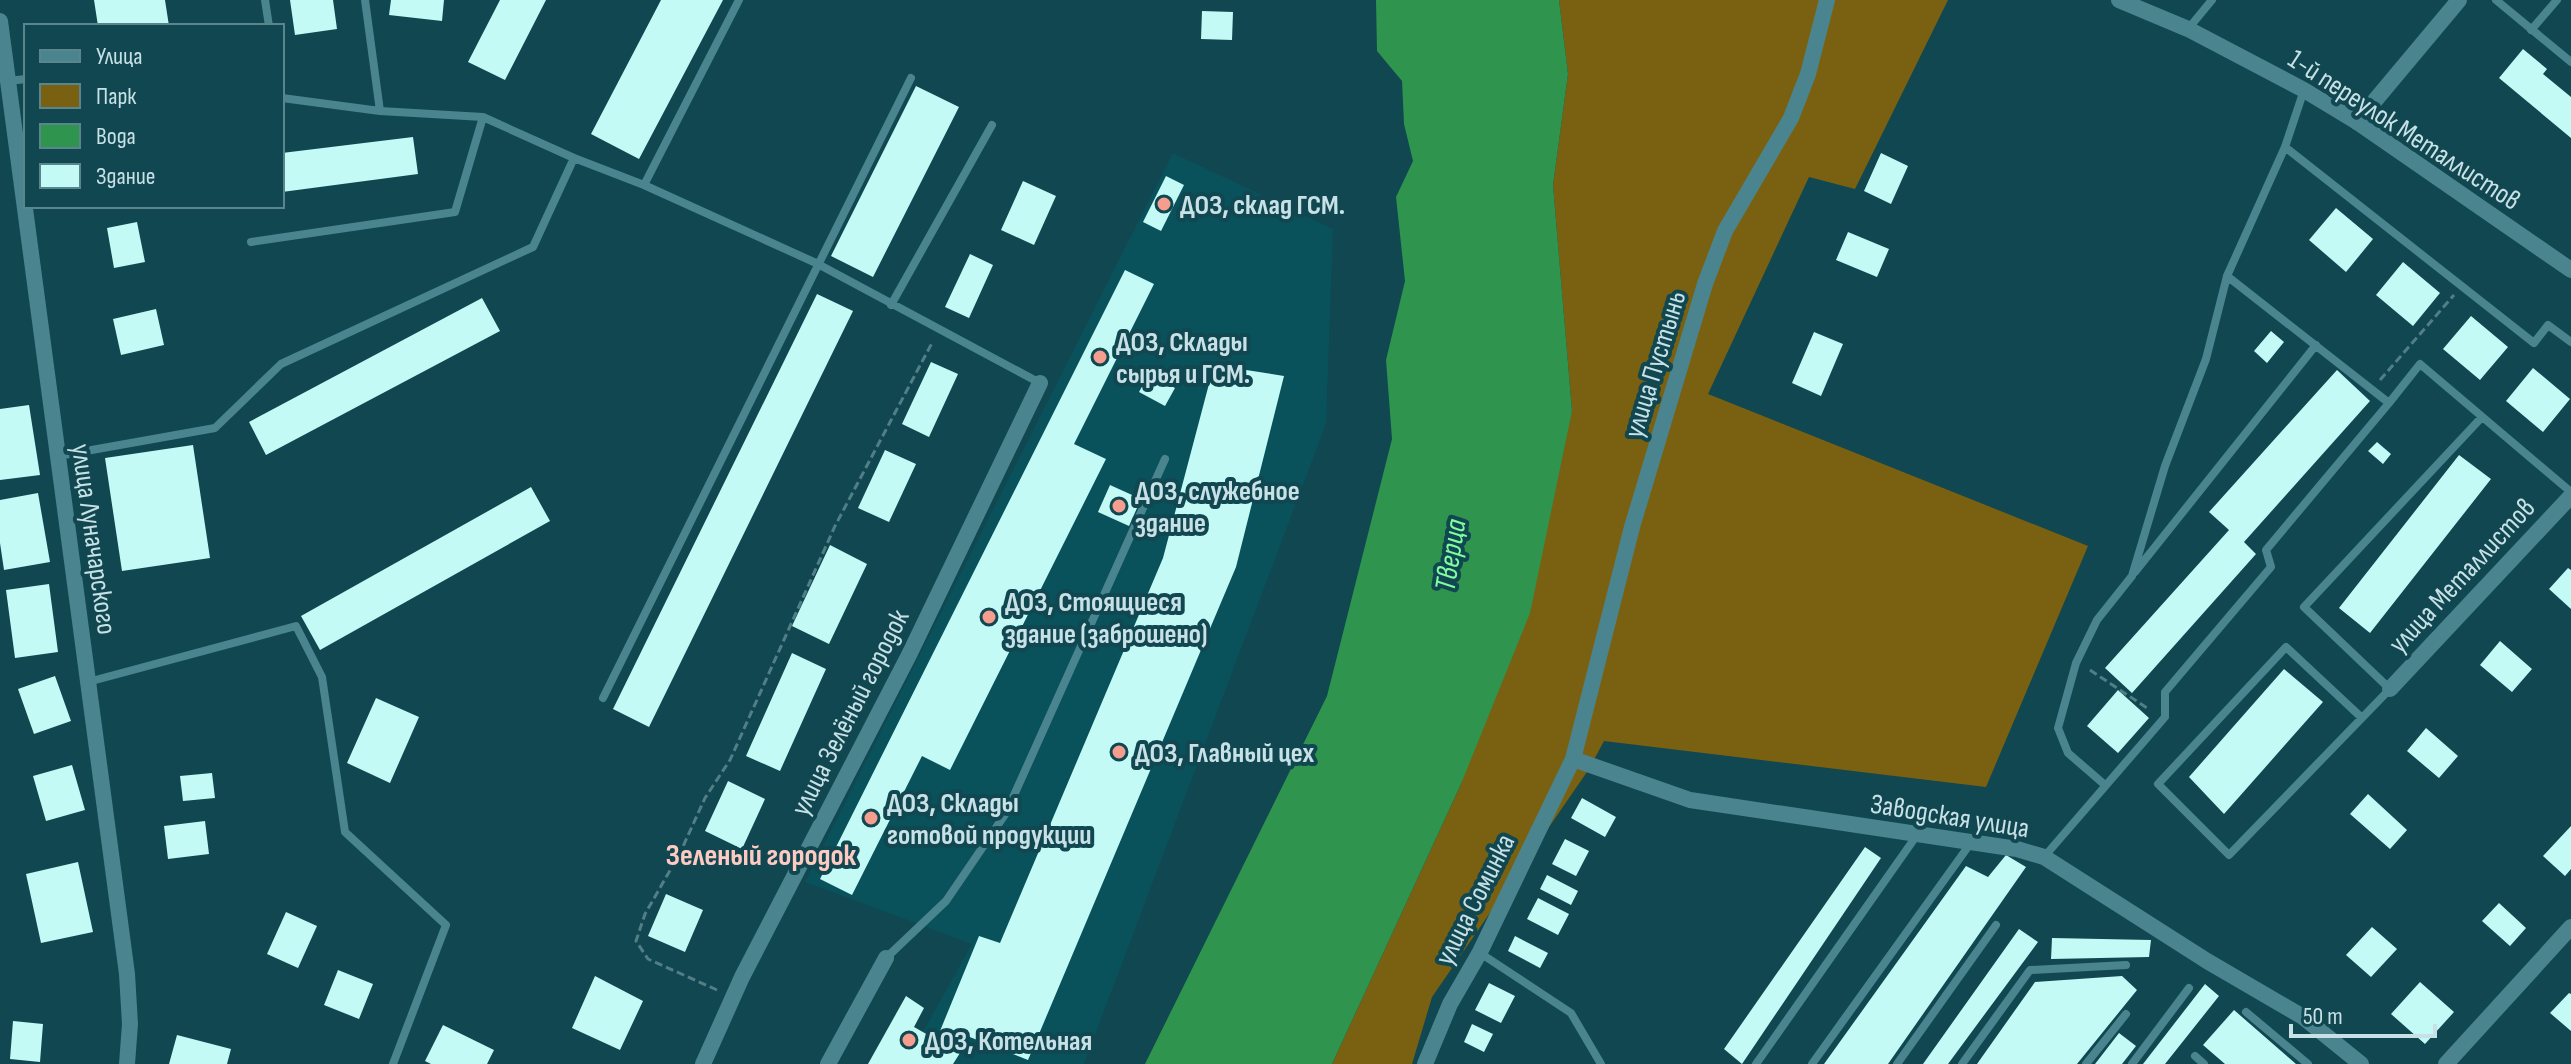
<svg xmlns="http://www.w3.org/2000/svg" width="2571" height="1064" viewBox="0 0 2571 1064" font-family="'Sofia Sans Condensed',sans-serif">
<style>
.built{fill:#09525c}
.green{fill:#7a6111}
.water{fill:#2e944e}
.building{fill:#c3faf5}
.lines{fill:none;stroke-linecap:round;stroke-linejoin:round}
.path{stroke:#527e86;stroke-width:3;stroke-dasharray:8 4;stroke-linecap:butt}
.service{stroke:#4a858f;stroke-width:8}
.minor{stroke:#4a858f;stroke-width:16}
.tertiary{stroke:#4a858f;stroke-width:16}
.poi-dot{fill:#f59d8e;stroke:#114750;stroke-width:3}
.labels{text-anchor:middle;stroke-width:8;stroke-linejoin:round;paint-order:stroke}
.street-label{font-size:28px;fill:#c7e1e6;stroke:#114750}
.poi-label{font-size:28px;font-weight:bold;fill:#c7e1e6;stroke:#114750;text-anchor:start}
.water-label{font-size:30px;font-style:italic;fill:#81fda0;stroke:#114750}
.neighbourhood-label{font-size:30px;font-weight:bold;fill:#fecbc2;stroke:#114750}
</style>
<rect width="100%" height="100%" fill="#114750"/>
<path class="built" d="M1173,153l160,76 -7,195 -242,640h-179l67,-120 -167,-62z"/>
<path class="green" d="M1559,0h389l-93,189 -46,-12 -101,217 380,152 -102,241 -382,-46 -15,28 -157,228 -20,67h-80l129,-280 111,-373 -19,-226 15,-111z"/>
<path class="water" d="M1376,0h183l9,74 -15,111 19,226 -42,202 -69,171 -129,280h-187l182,-368 65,-257 -6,-79 19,-79 -9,-84 17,-36 -9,-37 -2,-43 -25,-30z"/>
<path class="building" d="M94,0h71l4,26h-71z
M290,0h43l4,29 -42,6z
M391,0h53l-2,21 -53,-6z
M500,0h46l-41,80 -37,-18z
M661,0h62l-84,159 -48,-25z
M1202,11l31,1 -1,28 -31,-1z
M2523,49l24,20 -4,5 28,23v41l-72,-60z
M916,86l43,21 -86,170 -42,-21z
M413,137l5,37 -136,18v-39z
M1881,153l27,13 -17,38 -27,-13z
M1166,176l18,9 -23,46 -18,-9z
M1023,181l33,15 -22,49 -33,-15z
M2336,208l37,31 -27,33 -37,-32z
M137,222l8,40 -31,6 -7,-40z
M1848,232l41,17 -12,28 -41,-17z
M970,254l23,11 -24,53 -24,-11z
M2403,262l37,31 -27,33 -37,-31z
M1125,270l29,14 -80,160 32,15 -156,311 -28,-14 -70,139 -32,-16z
M817,294l36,17 -204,416 -36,-18z
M482,298l18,33 -234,124 -17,-33z
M156,309l8,36 -43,10 -8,-36z
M2471,316l37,31 -28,33 -37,-31z
M2271,331l13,11 -17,21 -13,-12z
M1814,332l29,12 -22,52 -29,-13z
M931,362l27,12 -29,63 -27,-13z
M1214,365l70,11 -48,191 -208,493 -71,-28 -17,-1 39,-95 21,7 163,-385z
M2533,368l37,31 -27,33 -37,-31z
M2337,370l33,31 -126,141 12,12 -124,139 -27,-25 124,-138 -20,-18z
M1149,374l26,14 -10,18 -26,-14z
M29,405l11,70 -40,5v-71z
M2377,442l14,12 -8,10 -15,-13z
M193,445l17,113 -88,13 -17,-113z
M885,450l31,14 -27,58 -31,-14z
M2459,455l32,24 -121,154 -31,-25z
M1110,485l31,14 -12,27 -31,-14z
M531,487l19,34 -230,129 -19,-34z
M38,493l12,69 -46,8 -4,-27v-43z
M830,545l37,19 -38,80 -37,-18z
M2568,568l3,2v39l-22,-20z
M49,584l9,68 -43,6 -9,-68z
M2500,641l32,28 -20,23 -32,-27z
M792,653l34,16 -46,102 -34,-15z
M2284,669l39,33 -99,112 -35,-37z
M55,676l16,45 -37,13 -16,-45z
M2118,690l31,28 -31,35 -31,-27z
M376,698l43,19 -29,66 -43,-20z
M2426,728l32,28 -19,22 -32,-27z
M72,765l13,45 -39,11 -13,-45z
M212,773l3,25 -32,3 -3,-25z
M728,781l37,18 -23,50 -37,-18z
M2368,794l39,36 -17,19 -40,-35z
M1582,798l34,19 -11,20 -34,-19z
M205,821l4,33 -41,5 -4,-33z
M2571,826v43l-6,7 -22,-20z
M1565,839l24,12 -13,25 -24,-12z
M1865,847l16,11 -139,206 -18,-15z
M2006,855l20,12 -138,197h-64l142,-198 22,11z
M78,862l15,70 -52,11 -15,-69z
M1547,875l31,16 -7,14 -31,-16z
M666,894l37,16 -18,42 -37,-16z
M1538,898l31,16 -11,21 -31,-16z
M2499,903l27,25 -16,18 -28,-25z
M286,912l31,14 -19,42 -31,-14z
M2372,927l25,22 -26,28 -25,-22z
M2019,929l19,13 -90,122h-25z
M1515,936l33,17 -8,15 -32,-17z
M2052,938l99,2 -2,17 -98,2z
M338,970l35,14 -14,35 -35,-14z
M595,976l48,25 -23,49 -48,-22z
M2122,976l15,14 -60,74h-100l58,-82z
M2420,982l34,30 -29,32 -34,-30z
M1489,983l26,13 -14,27 -26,-13z
M2205,984l14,12 -54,68h-22z
M2569,993l2,1v37l-21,-18z
M906,996l18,12 -10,19 46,26 -7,11h-85z
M2234,1010l62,54h-71l-22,-19z
M13,1021l30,3 -3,38 -30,-3z
M1472,1024l21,10 -9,18 -20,-10z
M443,1025l51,25 -7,14h-56l-6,-3z
M2119,1033l17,13 -14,18h-27z
M177,1035l54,14 -4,15h-58z"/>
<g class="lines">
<path class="path" d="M2380,380l74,-85
M2090,670l60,40
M717,990l-69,-31 -12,-18 9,-27 35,-61 25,-55 25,-38 105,-234 98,-185"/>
<path class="service" d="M265,0l4,26
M365,0l15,111
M2496,0l75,62
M2188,29l24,-29
M2531,30l26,-30
M8,81l18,-2
M2285,147l249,196 14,-18 23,17
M574,158l70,27 172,78 224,120
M644,185l95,-185
M251,242l204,-30 28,-95
M891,305l101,-180
M2389,403l31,-39 151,128
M58,456l157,-28 66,-64 252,-117 41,-89 -91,-41 -103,-6 -98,-13
M2135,572l181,-227
M88,682l208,-56 26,51 23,155 101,93 -53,139
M603,698l308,-620
M2362,718l-76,-71 -128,137 71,71 161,-166 -86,-82 178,-190
M2105,785l-37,-32 -10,-25 18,-65 21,-43 35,-44 33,-110 41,-107 21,-83 58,-129 19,-57
M2044,857l121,-140v-25l106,-125 -5,-17 123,-147 -162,-127
M1480,953l91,60 30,51
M886,958l60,-57 60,-88 159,-354
M2246,1012l62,52
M2195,1056l9,8
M1756,1064l161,-229
M1812,1064l158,-220
M1897,1064l99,-139
M1962,1064l68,-94 96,-5
M2086,1064l40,-50
M2132,1064l57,-76"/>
<path class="minor" d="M2357,122l102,-122
M2390,689l181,-193
M1573,759l117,41 327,49 27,8 163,104 96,56 58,47
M703,1064l39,-87 167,-322 131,-272
M828,1064l58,-106
M1425,1064l25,-60 30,-52 93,-193 59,-232 73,-243 20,-53 66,-113 17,-44 19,-74
M2446,1064l125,-137"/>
<path class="tertiary" d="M2119,0l69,29 116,61 53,32 214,148
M0,21l127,953 3,50 -3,40"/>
</g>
<g class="poi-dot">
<circle cx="1164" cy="204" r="8"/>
<circle cx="1100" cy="357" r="8"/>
<circle cx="1119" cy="506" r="8"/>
<circle cx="989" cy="617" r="8"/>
<circle cx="1119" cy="752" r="8"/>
<circle cx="871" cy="818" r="8"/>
<circle cx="909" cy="1040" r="8"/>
</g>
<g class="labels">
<g class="street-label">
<text transform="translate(2405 129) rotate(33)" y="10">1-й переулок Металлистов</text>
<text transform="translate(1654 364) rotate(-73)" y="10">улица Пустынь</text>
<text transform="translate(95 539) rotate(82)" y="10">улица Луначарского</text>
<text transform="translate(2461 575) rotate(-47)" y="10">улица Металлистов</text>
<text transform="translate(849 712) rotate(-63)" y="10">улица Зелёный городок</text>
<text transform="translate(1950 815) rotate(9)" y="10">Заводская улица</text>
<text transform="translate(1474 899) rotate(-63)" y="10">улица Соминка</text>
</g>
<g class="poi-label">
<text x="1180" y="214">ДОЗ, склад ГСМ.</text>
<text x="1116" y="351">ДОЗ, Склады<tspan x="1116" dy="32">сырья и ГСМ.</tspan></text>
<text x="1135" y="500">ДОЗ, служебное<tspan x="1135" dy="32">здание</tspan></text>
<text x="1005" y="611">ДОЗ, Стоящиеся<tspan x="1005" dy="32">здание (заброшено)</tspan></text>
<text x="1135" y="762">ДОЗ, Главный цех</text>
<text x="887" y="812">ДОЗ, Склады<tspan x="887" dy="32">готовой продукции</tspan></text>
<text x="925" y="1050">ДОЗ, Котельная</text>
</g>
<g class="water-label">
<text transform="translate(1450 555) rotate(-81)" y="10">Тверца</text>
</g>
<g class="neighbourhood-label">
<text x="761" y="865">Зеленый городок</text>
</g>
</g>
<rect x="24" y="24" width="260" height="184" fill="#114750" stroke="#5a858c" stroke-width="2"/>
<rect x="40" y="50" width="40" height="12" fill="#4a858f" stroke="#5a858c" stroke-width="2"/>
<text x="96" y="64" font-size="24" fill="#c7e1e6">Улица</text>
<rect x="40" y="84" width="40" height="24" fill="#7a6111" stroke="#5a858c" stroke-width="2"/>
<text x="96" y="104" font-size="24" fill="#c7e1e6">Парк</text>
<rect x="40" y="124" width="40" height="24" fill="#2e944e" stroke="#5a858c" stroke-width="2"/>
<text x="96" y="144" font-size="24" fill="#c7e1e6">Вода</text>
<rect x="40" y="164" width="40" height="24" fill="#c3faf5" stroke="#5a858c" stroke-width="2"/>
<text x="96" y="184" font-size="24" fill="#c7e1e6">Здание</text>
<path d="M2291 1024v12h144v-12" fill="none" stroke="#c7e1e6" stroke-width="4"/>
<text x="2303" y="1024" font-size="24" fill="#c7e1e6" stroke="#114750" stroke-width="6" paint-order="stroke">50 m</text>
</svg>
